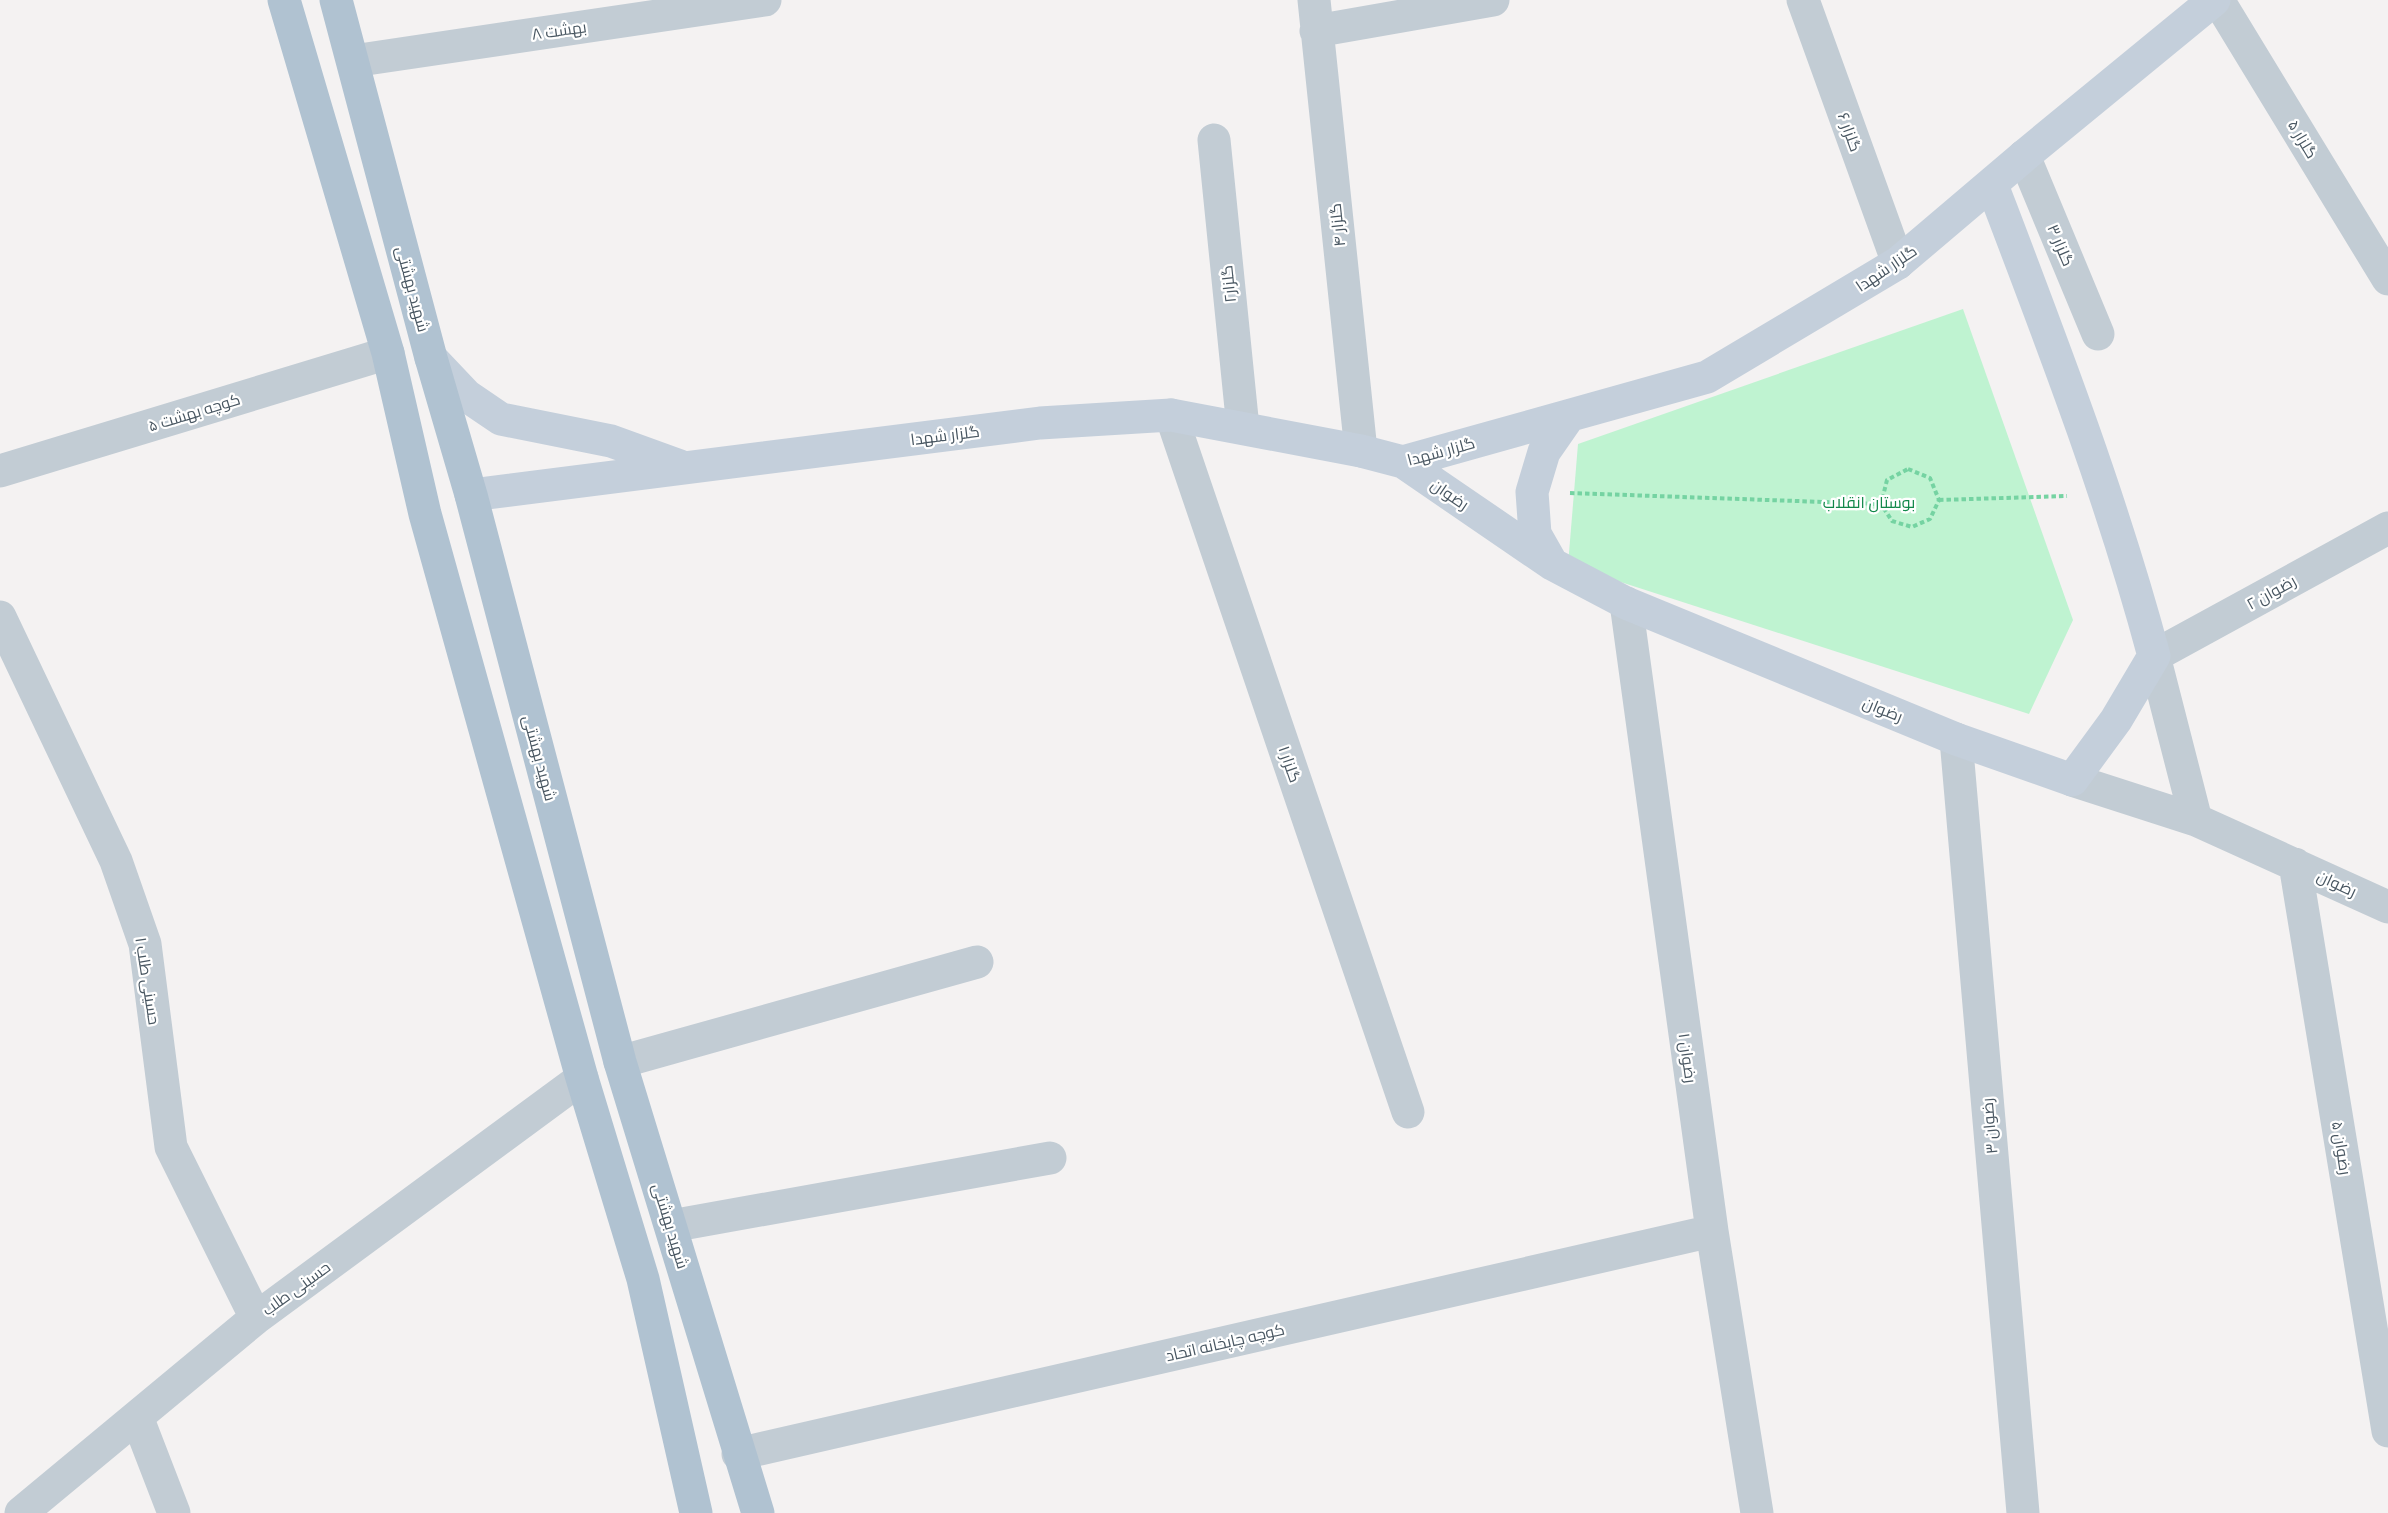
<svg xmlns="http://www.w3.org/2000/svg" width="2388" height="1513" viewBox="0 0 2388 1513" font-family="'Roboto Condensed',Cairo,sans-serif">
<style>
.green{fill:#bff3d1}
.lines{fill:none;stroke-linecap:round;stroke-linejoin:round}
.path{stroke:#75d3a2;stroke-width:4;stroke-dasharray:4.5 3;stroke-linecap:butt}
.minor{stroke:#c2ccd4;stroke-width:33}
.secondary{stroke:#c4cfdb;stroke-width:33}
.primary{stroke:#b0c2d1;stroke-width:33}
.labels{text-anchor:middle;stroke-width:4.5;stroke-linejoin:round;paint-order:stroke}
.street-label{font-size:16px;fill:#485661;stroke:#fff}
.park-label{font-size:16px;fill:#12884a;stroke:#fff}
</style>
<rect width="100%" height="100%" fill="#f4f2f2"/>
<path class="green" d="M1963,309l110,311 -44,94 -461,-149 10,-121z"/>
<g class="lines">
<path class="path" d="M1908,469l22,9 9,22 -9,19 -18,8 -20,-6 -11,-17 6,-24z
M1570,493l311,11
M1939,500l128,-4"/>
<path class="minor" d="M1314,0l47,451
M1803,0l95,263
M2218,0l170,279
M1316,31l177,-31
M353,61l412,-61
M1214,140l29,288
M2024,156l74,178
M1171,415l237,697
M0,471l388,-118
M1626,603l86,628 45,282
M0,617l116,244 29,83 26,203 85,171
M1956,739l67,774
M2072,780l124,40 192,87
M2196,820l-42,-164 234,-128
M2295,864l93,567
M620,1062l357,-100
M671,1226l379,-68
M137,1417l37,96
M738,1454l974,-223
M21,1513l235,-195 326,-240"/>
<path class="secondary" d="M431,358l36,38 34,23 110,22 69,25
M1403,462l149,102 74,39 330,136 116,41 44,-60 38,-64c-43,-161 -103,-316 -162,-471
M471,495l569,-72 131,-8 190,36 42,11 304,-85 191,-114 126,-107 190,-156
M1552,564l-17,-30 -3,-42 12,-40 25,-36"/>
<path class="primary" d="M284,0l104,353 37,161 157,564 61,201 53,234
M336,0l95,358 40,137 149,567 138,451"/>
</g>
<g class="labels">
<g class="street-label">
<text transform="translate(559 30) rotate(-8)" y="6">بهشت ۸</text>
<text transform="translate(1850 132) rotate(70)" y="6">گلزار ۶</text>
<text transform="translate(2303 139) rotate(59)" y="6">گلزار ۵</text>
<text transform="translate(1337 225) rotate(-96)" y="6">گلزار ۴</text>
<text transform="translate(2061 245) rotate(67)" y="6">گلزار ۳</text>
<text transform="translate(1886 268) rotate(-34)" y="6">گلزار شهدا</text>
<text transform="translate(1228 284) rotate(-96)" y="6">گلزار۲</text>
<text transform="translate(413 289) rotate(75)" y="6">شهید بهشتی</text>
<text transform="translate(194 412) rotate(-17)" y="6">کوچه بهشت ۵</text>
<text transform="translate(945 435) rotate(-7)" y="6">گلزار شهدا</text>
<text transform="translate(1441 451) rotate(-15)" y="6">گلزار شهدا</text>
<text transform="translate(1450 494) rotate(34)" y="6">رضوان</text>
<text transform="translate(2271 592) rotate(-29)" y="6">رضوان ۲</text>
<text transform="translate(1883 709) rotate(22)" y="6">رضوان</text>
<text transform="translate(540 758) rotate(75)" y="6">شهید بهشتی</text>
<text transform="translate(1290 764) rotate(71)" y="6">گلزار ۱</text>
<text transform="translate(2337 883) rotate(25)" y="6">رضوان</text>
<text transform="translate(148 981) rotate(81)" y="6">حسینی طلب ۱</text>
<text transform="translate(1688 1058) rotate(82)" y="6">رضوان ۱</text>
<text transform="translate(1989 1126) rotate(-95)" y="6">رضوان ۳</text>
<text transform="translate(2342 1148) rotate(81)" y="6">رضوان ۵</text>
<text transform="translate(671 1226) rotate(73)" y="6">شهید بهشتی</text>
<text transform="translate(296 1288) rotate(-36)" y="6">حسینی طلب</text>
<text transform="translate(1225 1342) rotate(-13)" y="6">کوچه چاپخانه اتحاد</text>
</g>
<g class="park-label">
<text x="1869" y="508">بوستان انقلاب</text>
</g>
</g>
</svg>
